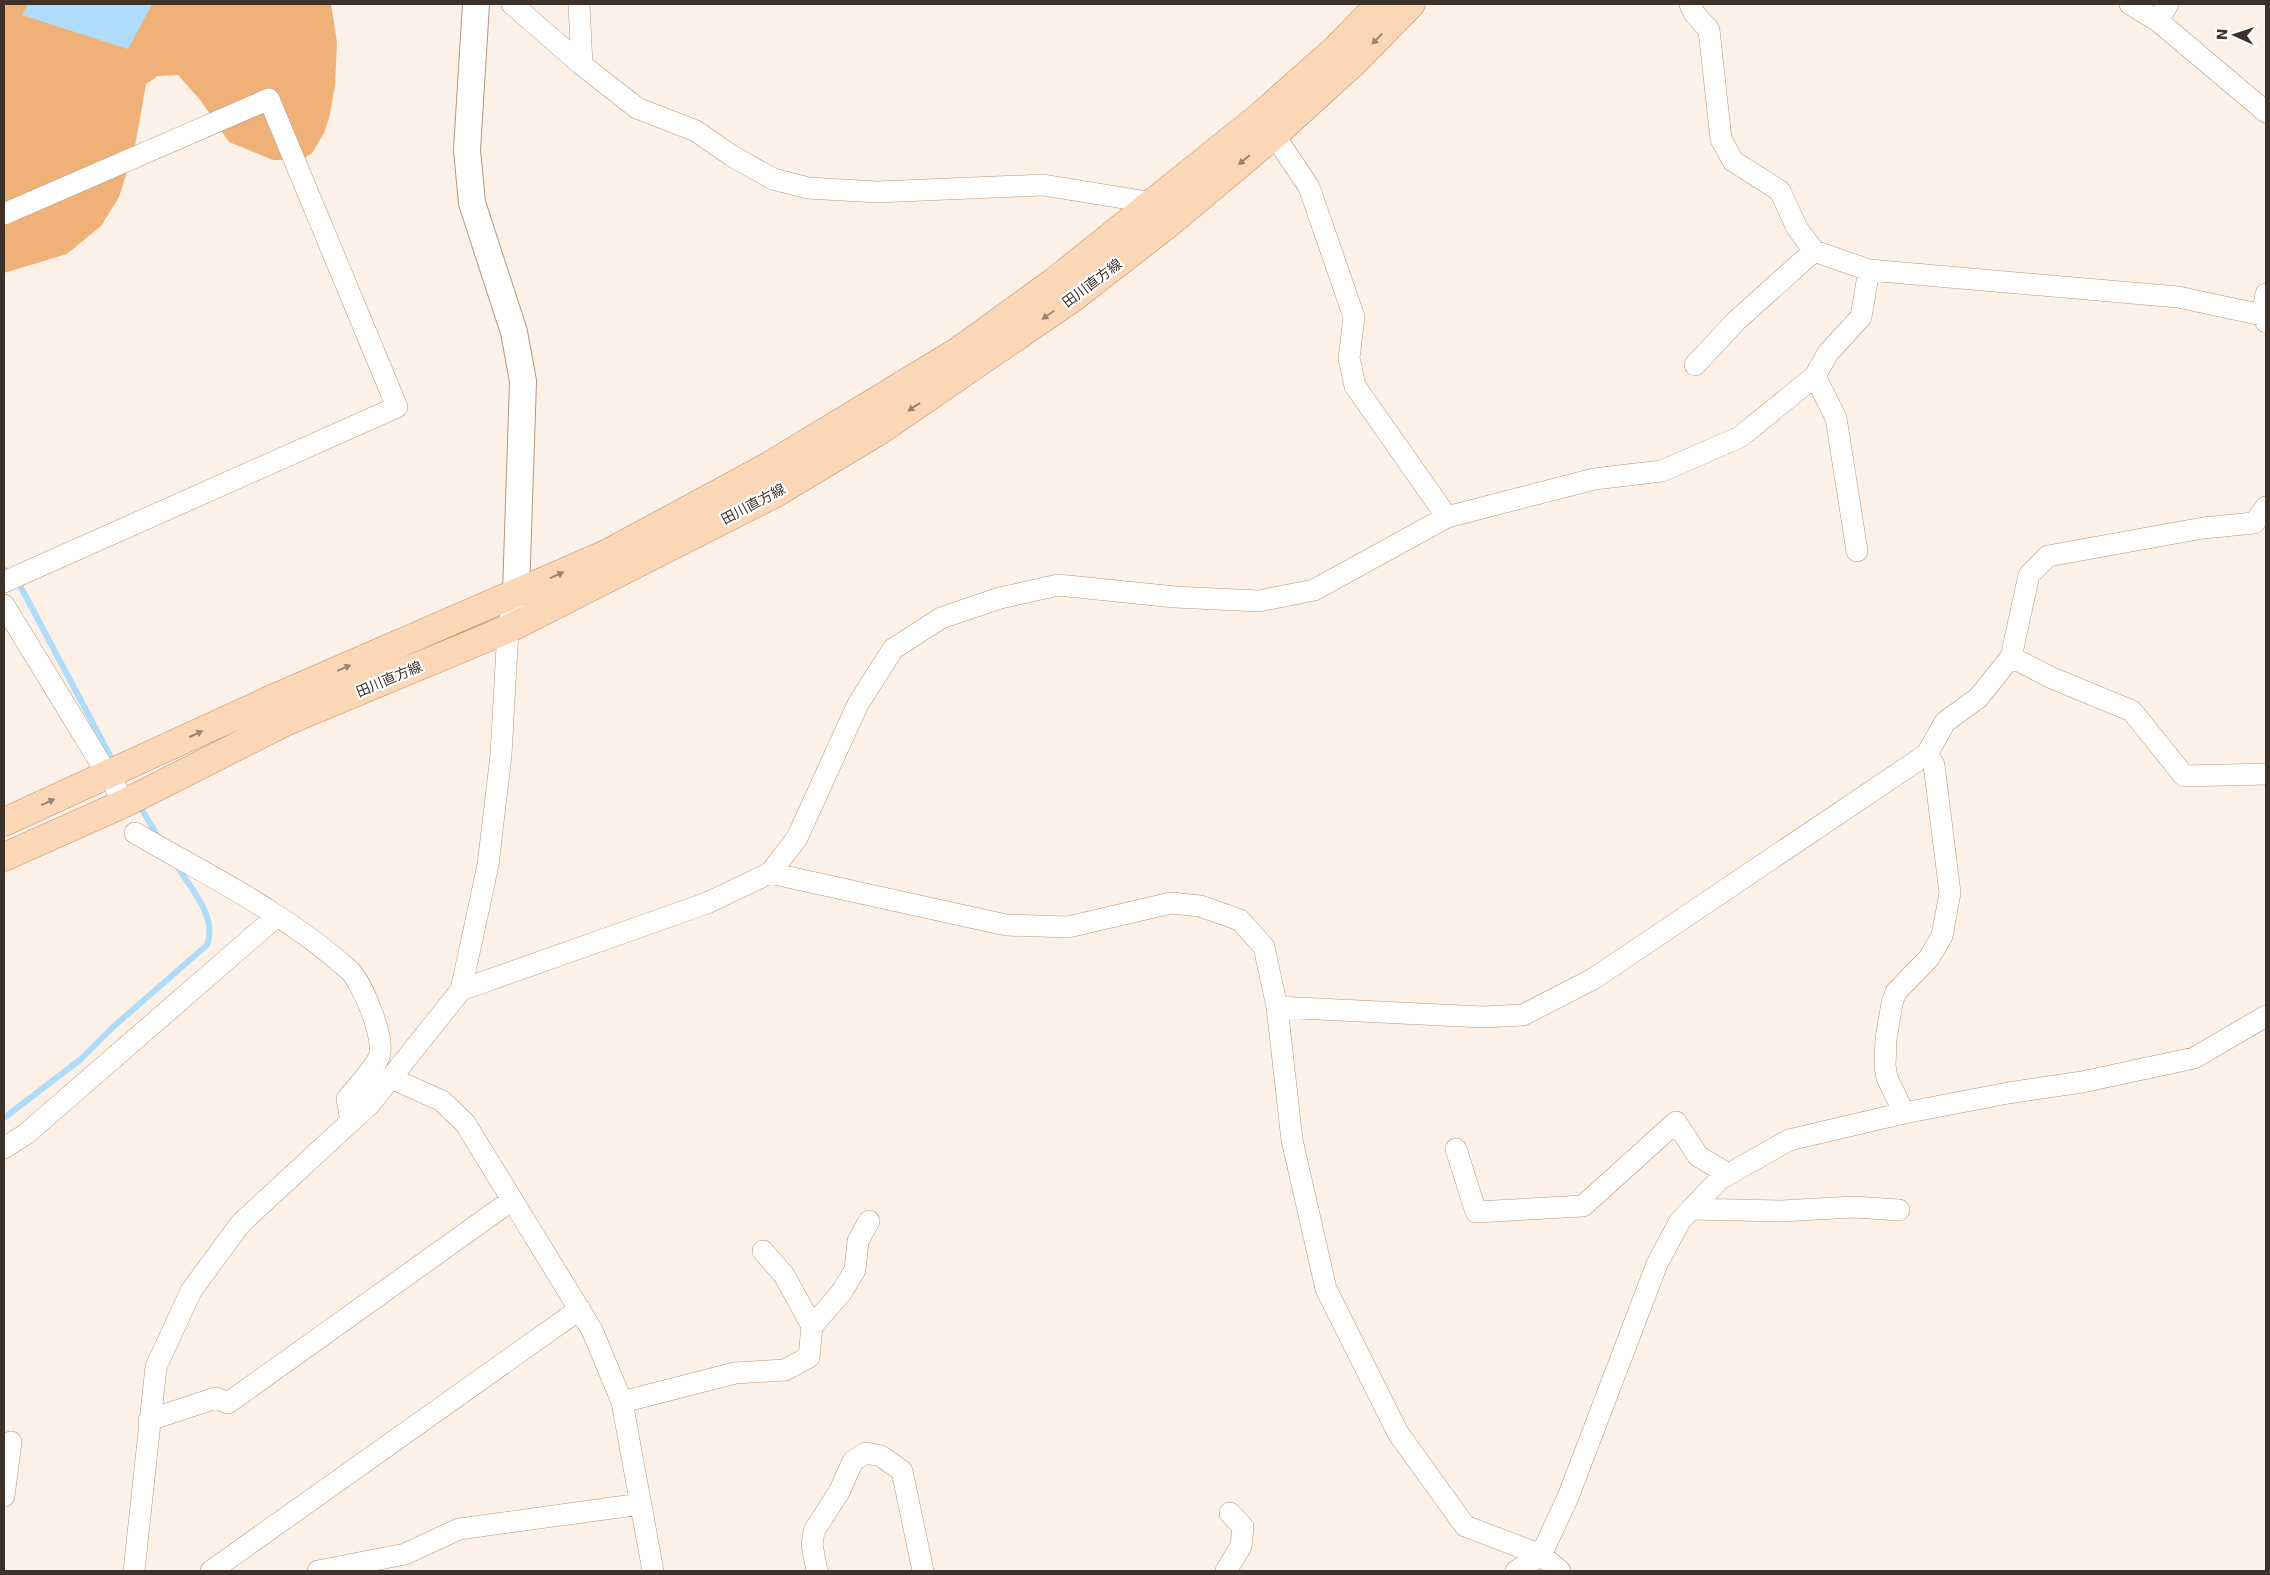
<svg xmlns="http://www.w3.org/2000/svg" width="2270" height="1575" viewBox="0 0 2270 1575" font-family="'DejaVu Sans','Noto Sans JP',sans-serif">
<style>
.forest{fill:#f0b178}
.water{fill:#b0dcfb}
.lines{fill:none;stroke-linecap:round;stroke-linejoin:round}
.stream{stroke:#b0dcfb;stroke-width:6}
.minor-casing{stroke:#b3977f;stroke-width:22}
.tertiary-casing{stroke:#b3977f;stroke-width:28}
.primary-casing{stroke:#b88c66;stroke-width:29}
.minor{stroke:#fff;stroke-width:21}
.tertiary{stroke:#fff;stroke-width:26}
.primary{stroke:#fcd7b7;stroke-width:28}
.oneway{fill:#9d8470}
.labels{text-anchor:middle;stroke-width:4.5;stroke-linejoin:round;paint-order:stroke}
.street-label{font-size:14px;fill:#3e3228;stroke:#fff}
</style>
<rect width="100%" height="100%" fill="#fdf1e7"/>
<path class="forest" d="M4,4h327l6,38 -2,44 -6,32 -5,15 -12,20 -10,7h-29l-44,-18 -28,-41 -23,-26 -20,1 -12,8 -11,62 -16,51 -18,29 -34,28 -63,19z"/>
<path class="water" d="M28,4h124l-24,45 -106,-34z"/>
<g class="lines">
<path class="stream" d="M4,569l11,7 100,189
M138,803l22,37
M4,1118l77,-59 32,-32 94,-82c11,-28 -17,-58 -31,-80"/>
<g class="minor-casing">
<path id="minor" d="M512,4l70,61 55,43 59,23 36,25 41,23 35,9 69,4 166,-7 111,18
M579,4l3,61
M1690,4l4,9 15,17 12,109 12,22 47,30 17,37 17,23 55,19 309,27 84,18 4,7
M2130,4l28,17 108,91
M2158,21l10,-17
M1264,125l10,10 35,52 45,130 -5,41 6,28 92,131
M4,214l265,-115 128,308 -393,175
M2262,315l4,-21
M1695,365l41,-44 78,-70
M1815,376l21,42 21,133
M4,605l121,198
M2011,657l41,21 80,33 52,65 82,-2
M135,833c72,42 151,80 214,137 13,12 37,69 30,87 -5,12 -23,31 -32,42l4,22
M770,873l236,52 62,2 103,-24 29,3 40,14 24,27 13,60 15,133 34,149 72,144 67,93 76,29 19,16
M461,990l246,-87 63,-30 27,-35 61,-134 35,-55 48,-31 59,-20 58,-13 117,12 84,4 55,-11 133,-73 147,-38 68,-8 78,-34 75,-61 13,-23 33,-36 8,-47
M1277,1007l206,10 40,-2 70,-36 334,-225 18,-32 33,-24 33,-41 18,-82 19,-19 155,-28 51,-5 12,-16
M391,1078l51,23 23,22 127,207 30,72 31,169
M1904,1113l-17,-35 -2,-12 1,-27 6,-36 4,-11 33,-34 13,-22 8,-43 -16,-128 -7,-11
M4,1148l22,-14 251,-218
M1456,1149l20,63 107,-6 93,-84 22,34 30,18
M1692,1209l89,2 73,-4 45,3
M812,1326l29,-33 14,-23 3,-29 11,-20
M622,1402l113,-29 50,-3 24,-13 3,-31 -28,-51 -21,-24
M149,1420l67,-22 12,5 284,-203
M4,1496l7,-54
M134,1571l22,-204 35,-76 50,-68 129,-119 91,-114 27,-125 13,-110 7,-126 8,-36
M211,1571l369,-262
M318,1571l87,-17 54,-25 182,-25
M817,1571l-5,-26 2,-14 25,-39 14,-31 13,-8 15,3 21,15 21,100
M1226,1571l15,-25 2,-19 -13,-14
M1516,1571l25,-16 27,-58 89,-233 23,-43 40,-42 69,-39 115,-27 104,-20 74,-11 112,-24 72,-42"/>
</g>
<g class="tertiary-casing">
<path id="tertiary" d="M476,4l-9,146 5,53 42,129 9,49 -7,212"/>
</g>
<g class="primary-casing">
<path id="primary" d="M4,822l268,-123 336,-146 161,-87 188,-114 98,-71 203,-163 79,-70 43,-44
M4,857l121,-54 162,-82 221,-92 266,-135 105,-63 195,-134 99,-77 101,-85 79,-72 58,-59"/>
</g>
<use href="#minor" class="minor"/>
<use href="#tertiary" class="tertiary"/>
<use href="#primary" class="primary"/>
</g>
<defs><path id="oneway-solid" d="M-6-.8H1V-3.2L6.5 0L1 3.2V.8H-6Z" transform="scale(1.25)"/></defs>
<g class="oneway">
<use href="#oneway-solid" transform="translate(1377 39) rotate(134)"/>
<use href="#oneway-solid" transform="translate(1244 160) rotate(140)"/>
<use href="#oneway-solid" transform="translate(1048 315) rotate(145)"/>
<use href="#oneway-solid" transform="translate(914 407) rotate(146)"/>
<use href="#oneway-solid" transform="translate(557 575) rotate(-24)"/>
<use href="#oneway-solid" transform="translate(344 668) rotate(-23)"/>
<use href="#oneway-solid" transform="translate(196 734) rotate(-25)"/>
<use href="#oneway-solid" transform="translate(48 802) rotate(-24)"/>
</g>
<g class="labels">
<g class="street-label">
<text transform="translate(1092 283) rotate(-37)" y="5">田川直方線</text>
<text transform="translate(753 504) rotate(-28)" y="5">田川直方線</text>
<text transform="translate(389 679) rotate(-23)" y="5">田川直方線</text>
</g>
</g>
<rect width="2270" height="1575" fill="none" stroke="#3e3228" stroke-width="10"/>
<g transform="translate(2235 35) rotate(273)" stroke="#ffffff" stroke-width="4" paint-order="stroke">
<path d="M0-4L9 19L0 12L-9 19Z" fill="#3e3228"/>
<text y="-8" font-size="14" font-weight="bold" text-anchor="middle" fill="#3e3228">N</text>
</g>
</svg>
